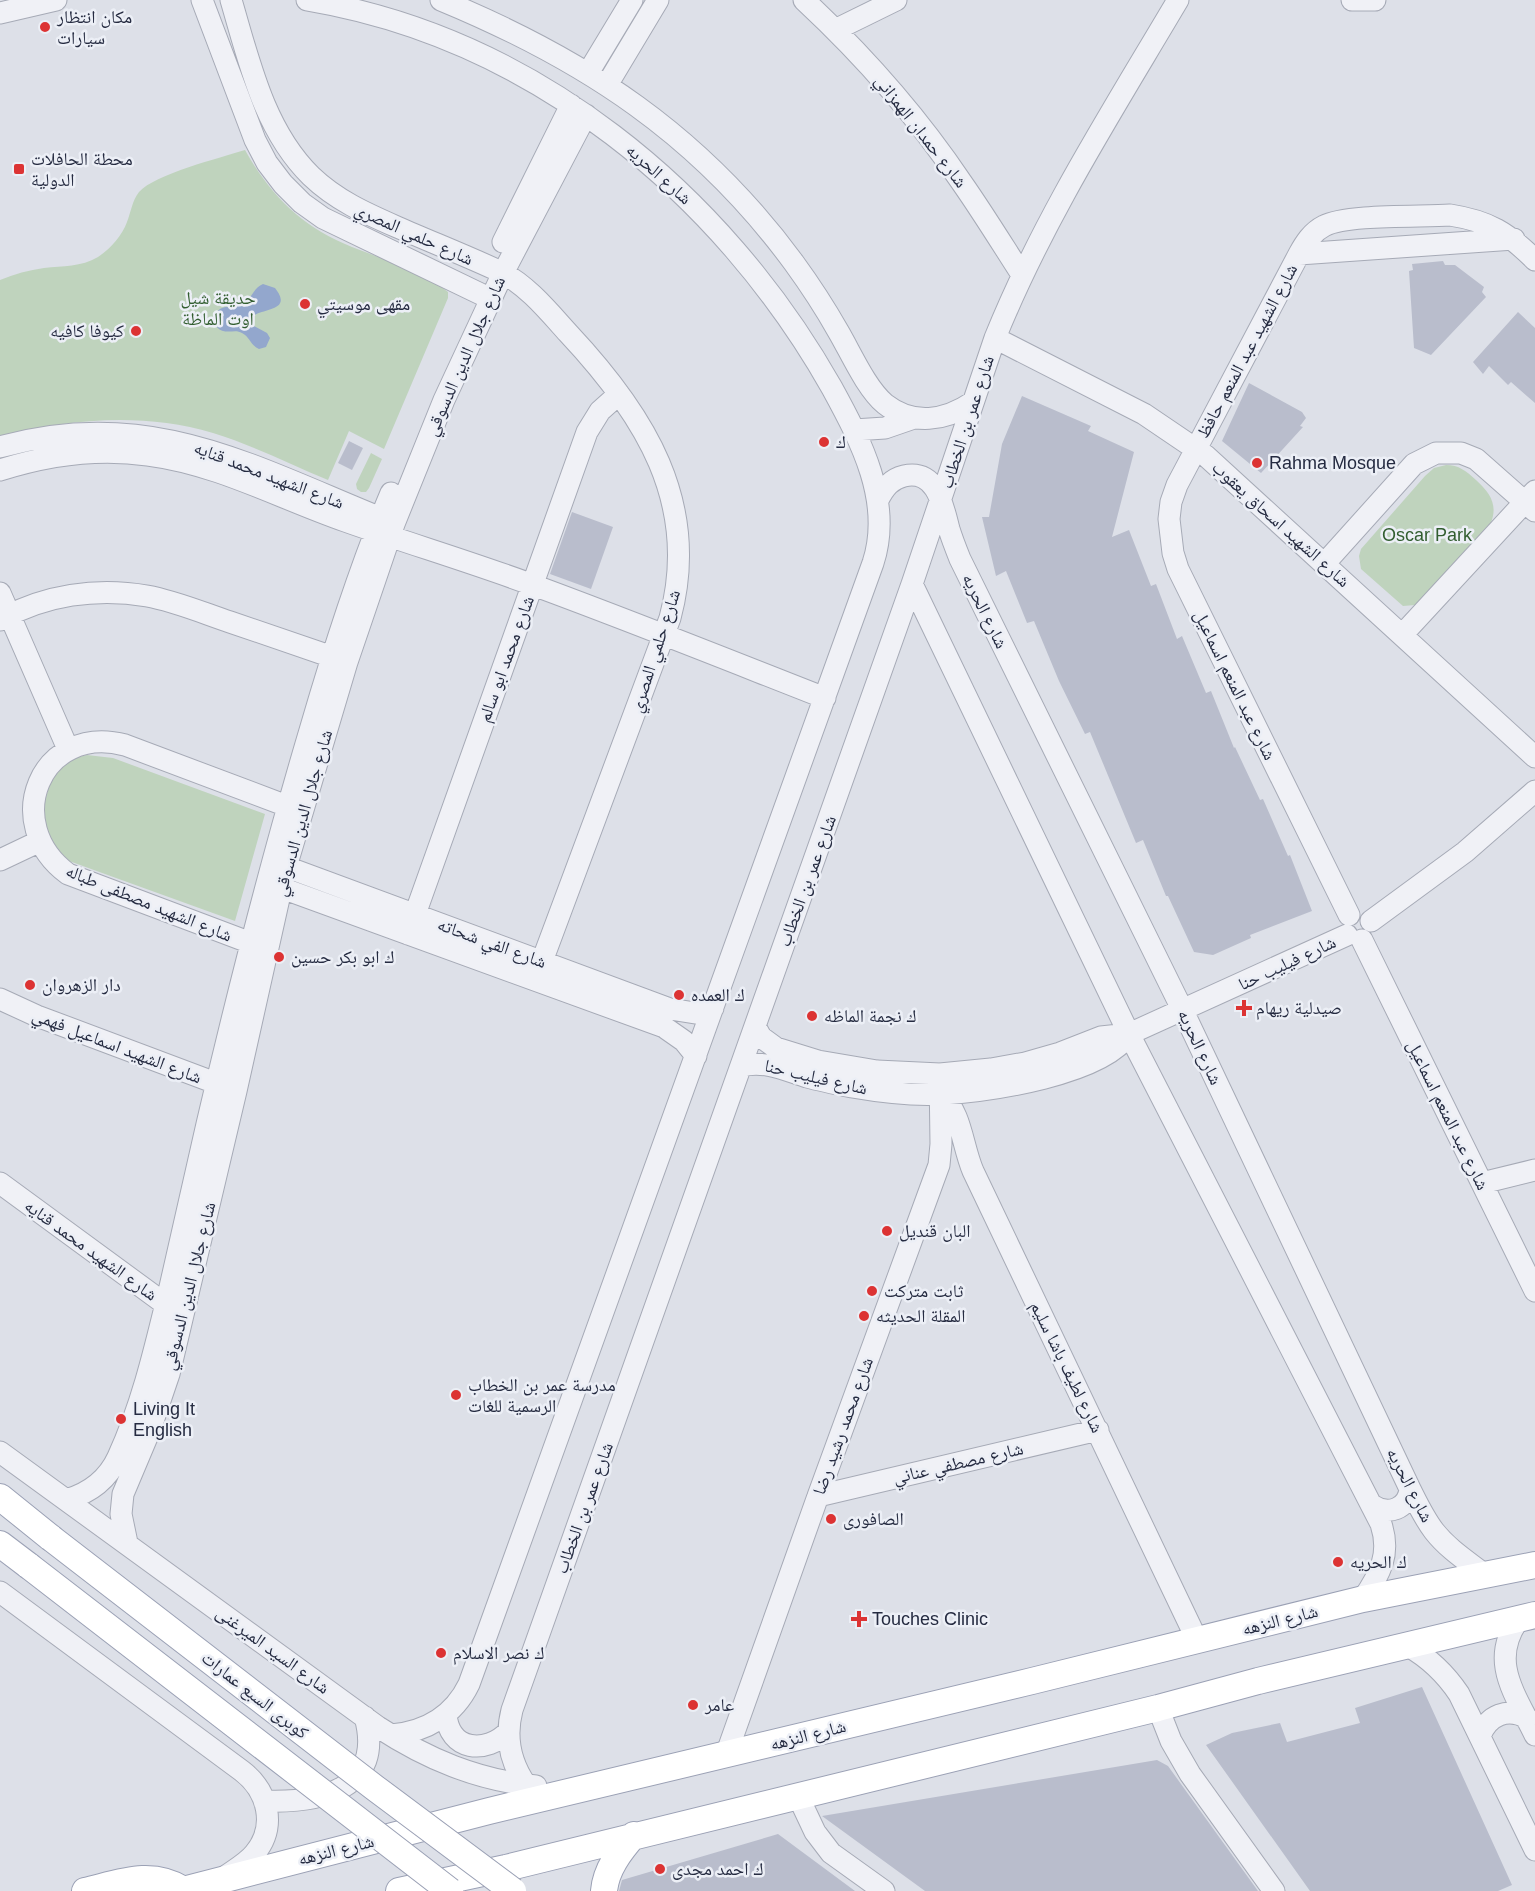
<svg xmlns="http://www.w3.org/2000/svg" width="1535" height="1891" viewBox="0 0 1535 1891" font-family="Arial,'Noto Naskh Arabic',sans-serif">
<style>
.green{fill:#bfd3bd}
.water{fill:#93a7cd}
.building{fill:#b9bdcc}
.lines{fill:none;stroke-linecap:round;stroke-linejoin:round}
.minor-casing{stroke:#a6aab6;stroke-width:23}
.major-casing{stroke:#9ba1b5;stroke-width:28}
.minor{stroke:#f0f1f6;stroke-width:21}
.major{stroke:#fff;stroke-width:26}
.major-bridge-casing{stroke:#9ba1b5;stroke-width:28;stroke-linecap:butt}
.major-bridge{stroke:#fff;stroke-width:26}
.poi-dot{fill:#dc3333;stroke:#eceff6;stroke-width:2}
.labels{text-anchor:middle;stroke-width:5;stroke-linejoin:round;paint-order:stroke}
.poi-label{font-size:18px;fill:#252b41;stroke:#eceff6;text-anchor:start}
.street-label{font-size:18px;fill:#252b41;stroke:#eceff6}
.park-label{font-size:18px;fill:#325e30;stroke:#eceff6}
</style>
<rect width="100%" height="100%" fill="#dde0e8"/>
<path class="green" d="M245,150c25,45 58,78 107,97 32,13 69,22 96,45v6l-64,151 -35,-18 -21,49c-38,-16 -76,-35 -115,-47 -71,-21 -142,-14 -213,3v-156c14,-6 29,-10 44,-12 19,-2 37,-1 54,-11 12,-8 24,-21 29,-35 4,-10 5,-21 12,-30 16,-18 81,-34 106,-42z
M371,453l11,6 -13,29 -3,4h-5l-4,-3 -1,-5z
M1446,465c13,0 20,6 30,15 14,13 23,25 14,45l-69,77 -6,3 -12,1 -42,-37 -2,-13 2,-7 64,-73 9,-8z
M87,755l26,3 152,56 -30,107 -166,-60 -11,-7 -19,-33 14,-48 21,-15z"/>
<path class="water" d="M263,284l12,4c19,24 -14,20 -23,29v8l15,8 3,5 -4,9 -7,2c-9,-4 -9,-12 -17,-16 -6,-4 -12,0 -19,-2 -10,-3 -12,-16 -3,-22 7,-4 16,-1 23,-5 9,-5 10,-16 20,-20z"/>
<path class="building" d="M1443,261l2,4h10l29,22 -2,5 4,5 -55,58 -17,-7 -5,-77 4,-1 -1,-6z
M1518,312l17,16v75l-24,-21 -3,3 -19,-19 -6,8 -10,-12z
M1249,383l53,29 4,6 -6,8 3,1 -42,46 -39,-32z
M1022,396l69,30 -3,5 46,21 -22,85 17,-7 22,56 5,-2 21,55 5,-3 24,57 5,-2 23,57 1,-1 25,53 3,-1 25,57 2,-1 22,56 -62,24 1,3 -38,17 -19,-3 -26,-56h-2l-23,-56 -7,3 -46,-111 -5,2 -26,-53 -25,-60 -7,2 -21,-52 -10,5 -14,-59h7l13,-73z
M349,441l14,7 -11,22 -14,-7z
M572,512l41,15 -22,62 -41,-15z
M1422,1687l90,198 -14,6h-188l-104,-146 26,-12 48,-10 7,19 73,-19 -5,-15z
M1157,1760l11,6 90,125h-333l-103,-75z
M778,1834l77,57h-236l3,-11z"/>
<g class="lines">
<g class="minor-casing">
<path id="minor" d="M202,0l53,140 12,23 16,21 19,19 21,15 168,81
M231,0c18,61 33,130 80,176 25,24 54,37 86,51 34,15 70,29 104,45 26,13 48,40 67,61 76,81 133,170 102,285l-135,362
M307,0c226,38 414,192 525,388 29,53 61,114 41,175l-404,1121c-15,31 -43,48 -78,51
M441,0c145,60 259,135 353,263 16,22 31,45 44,68 13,22 28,57 47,73 28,22 60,17 88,-2
M804,0c59,55 113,116 158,183 21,30 40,61 60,92
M1352,0h23
M0,13l56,-13
M835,30l61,-30
M588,73l44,-73
M607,85l51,-85
M503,242l68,-137
M1299,254l215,-15
M995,338l149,76 62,42 329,301
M854,430l31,-2 29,-10
M0,447c152,-43 257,22 393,76
M0,470c47,-15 99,-22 148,-15 70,9 131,43 197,66 62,22 126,41 188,64 98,36 195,75 292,113
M878,500c6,-12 13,-21 26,-24 33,-7 39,30 45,53 3,10 7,20 11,30l223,452 227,478c7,14 14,29 24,42 14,18 33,30 51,44
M1325,563l89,-99 22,-11h25l15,6 59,52
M912,584l217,450 252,490c10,30 -1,50 -18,75
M0,593l68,156
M0,620c44,-25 97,-33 147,-24 28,5 56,17 83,26 38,13 76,26 114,39
M1402,635l133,-144
M0,860l38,-18
M273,862l397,147 25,4 18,-5
M268,883l396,144 20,14 12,15
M1349,915l-171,-346 -5,-16 -4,-34 2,-17 6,-17 122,-231c6,-11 13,-22 25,-28 22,-12 97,-9 126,-11 39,6 58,18 85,45
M1371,921l94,-69 70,-61
M408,934l179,-502 13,-21 19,-17
M1362,940l173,351
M251,943l-183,-69c-68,-50 -28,-151 57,-129l162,61
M0,999l37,17 192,72
M755,1026l6,11 15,11 42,13 59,10 63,3 51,-5 34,-6 35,-10 41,-16 28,-3 218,-99
M741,1066c24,-6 44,4 66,11 15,4 30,7 45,10 29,5 61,9 91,7 46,-3 160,-19 186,-60
M941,1094c21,20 21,51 32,77l224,469
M0,1183l176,129
M1482,1183l53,-13
M0,1452l378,275c49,32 99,53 158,59
M818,1496l280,-66
M66,1500c24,-7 42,-21 52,-43 25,-54 38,-113 52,-170 12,-55 25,-109 37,-163 31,-133 65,-266 104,-397 23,-79 48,-158 80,-234
M1372,1505c16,11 36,4 38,-16
M127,1543l-6,-29 2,-20 27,-64 19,-56 67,-283 50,-224 61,-205 47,-138 50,-124 59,-127 83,-158
M0,1592l242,179c26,20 35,55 13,82 -7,9 -19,16 -29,23
M1519,1619c-31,42 -3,76 16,116
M1408,1646c21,12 37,27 51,48l76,156
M1158,1708l13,33 19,33 84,117
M446,1714c3,37 40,41 63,17
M1480,1736c8,-21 28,-29 47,-18
M726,1755l92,-259 121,-331 2,-21 -1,-70
M526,1785c-16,-23 -21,-48 -14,-75l400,-1126 83,-246c48,-119 118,-228 183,-338
M798,1796l17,36 16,21 53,38
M265,1801c56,2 120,-12 100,-84"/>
</g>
<g class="major-casing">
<path id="major" d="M0,1497l51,41
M0,1544l29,22
M85,1891c34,-8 66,-22 99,-1
M179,1891l310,-80 543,-130 331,-82 172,-34
M399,1891l107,-23 652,-160 100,-27 277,-66
M604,1891c2,-22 16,-40 30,-56"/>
</g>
<use href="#minor" class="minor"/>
<use href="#major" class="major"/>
<g class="major-bridge-casing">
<path id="major-bridge" d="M51,1538l324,250 138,103
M29,1566l421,325"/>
</g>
<use href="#major-bridge" class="major-bridge"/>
</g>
<g class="poi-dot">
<circle cx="45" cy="27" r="6"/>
<rect x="13" y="163" width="12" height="12" rx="3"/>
<circle cx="305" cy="304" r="6"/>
<circle cx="136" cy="331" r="6"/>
<circle cx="824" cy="442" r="6"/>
<circle cx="1257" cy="463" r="6"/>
<circle cx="279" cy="957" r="6"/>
<circle cx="30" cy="985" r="6"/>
<circle cx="679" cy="995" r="6"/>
<path d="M1241 999h6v6h6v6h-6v6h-6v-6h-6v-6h6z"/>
<circle cx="812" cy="1016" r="6"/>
<circle cx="887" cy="1231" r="6"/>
<circle cx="872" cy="1291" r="6"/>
<circle cx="864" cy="1316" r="6"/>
<circle cx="456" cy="1395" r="6"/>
<circle cx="121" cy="1419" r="6"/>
<circle cx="831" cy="1519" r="6"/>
<circle cx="1338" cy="1562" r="6"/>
<path d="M856 1610h6v6h6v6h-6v6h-6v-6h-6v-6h6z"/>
<circle cx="441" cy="1653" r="6"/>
<circle cx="693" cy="1705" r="6"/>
<circle cx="660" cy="1869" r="6"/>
</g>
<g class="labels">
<g class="poi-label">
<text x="57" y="23">مكان انتظار<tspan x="57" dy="21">سيارات</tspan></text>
<text x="31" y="165">محطة الحافلات<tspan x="31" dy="21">الدولية</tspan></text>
<text x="317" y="310">مقهى موسيتي</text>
<text x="124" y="337" text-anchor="end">كيوفا كافيه</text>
<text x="836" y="448">ك</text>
<text x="1269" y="469">Rahma Mosque</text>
<text x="291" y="963">ك ابو بكر حسين</text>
<text x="42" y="991">دار الزهروان</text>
<text x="691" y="1001">ك العمده</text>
<text x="1256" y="1014">صيدلية ريهام</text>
<text x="824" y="1022">ك نجمة الماظه</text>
<text x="899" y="1237">البان قنديل</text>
<text x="884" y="1297">ثابت متركت</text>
<text x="876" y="1322">المقلة الحديثه</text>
<text x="468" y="1391">مدرسة عمر بن الخطاب<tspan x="468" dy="21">الرسمية للغات</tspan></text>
<text x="133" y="1415">Living It<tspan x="133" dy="21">English</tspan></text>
<text x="843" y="1525">الصافورى</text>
<text x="1350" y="1568">ك الحريه</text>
<text x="872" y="1625">Touches Clinic</text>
<text x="453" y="1659">ك نصر الاسلام</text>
<text x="705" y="1711">عامر</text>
<text x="672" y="1875">ك احمد مجدى</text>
</g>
<g class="street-label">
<text transform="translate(921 131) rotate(52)" y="6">شارع حمدان الهمزاني</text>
<text transform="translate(659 174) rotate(42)" y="6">شارع الحريه</text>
<text transform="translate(414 234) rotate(24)" y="6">شارع حلمي المصري</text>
<text transform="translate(1247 351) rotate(-62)" y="6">شارع الشهيد عبد المنعم حافظ</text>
<text transform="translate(465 356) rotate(-66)" y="6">شارع جلال الدين الدسوقي</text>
<text transform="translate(967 422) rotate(-72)" y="6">شارع عمر بن الخطاب</text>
<text transform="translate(269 475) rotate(21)" y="6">شارع الشهيد محمد قنايه</text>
<text transform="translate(1281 524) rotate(42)" y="6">شارع الشهيد اسحاق يعقوب</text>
<text transform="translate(985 611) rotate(64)" y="6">شارع الحريه</text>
<text transform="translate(655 651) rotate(-72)" y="6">شارع حلمي المصري</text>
<text transform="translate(506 659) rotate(-70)" y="6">شارع محمد ابو سالم</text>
<text transform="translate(1235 685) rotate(64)" y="6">شارع عبد المنعم اسماعيل</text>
<text transform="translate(303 813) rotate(-74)" y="6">شارع جلال الدين الدسوقي</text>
<text transform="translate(807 881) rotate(-70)" y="6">شارع عمر بن الخطاب</text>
<text transform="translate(149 903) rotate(22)" y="6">شارع الشهيد مصطفى طباله</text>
<text transform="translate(492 943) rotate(20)" y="6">شارع الفي شحاته</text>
<text transform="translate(1287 963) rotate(-25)" y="6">شارع فيليب حنا</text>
<text transform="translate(117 1046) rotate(21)" y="6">شارع الشهيد اسماعيل فهمي</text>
<text transform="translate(1200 1047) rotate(65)" y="6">شارع الحريه</text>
<text transform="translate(816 1077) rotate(13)" y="6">شارع فيليب حنا</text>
<text transform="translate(1448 1115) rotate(64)" y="6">شارع عبد المنعم اسماعيل</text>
<text transform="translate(91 1250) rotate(36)" y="6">شارع الشهيد محمد قنايه</text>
<text transform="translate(189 1286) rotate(-76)" y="6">شارع جلال الدين الدسوقي</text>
<text transform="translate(1067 1367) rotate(64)" y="6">شارع لطيف باشا سليم</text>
<text transform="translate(843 1426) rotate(-70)" y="6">شارع محمد رشيد رضا</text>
<text transform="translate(958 1463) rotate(-13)" y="6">شارع مصطفي عناني</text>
<text transform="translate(1410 1485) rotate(63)" y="6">شارع الحريه</text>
<text transform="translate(584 1508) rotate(-70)" y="6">شارع عمر بن الخطاب</text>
<text transform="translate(1280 1620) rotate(-14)" y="6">شارع النزهه</text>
<text transform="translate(273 1650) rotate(36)" y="6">شارع السيد الميرغنى</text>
<text transform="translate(255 1695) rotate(38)" y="6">كوبرى السبع عمارات</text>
<text transform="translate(808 1735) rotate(-14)" y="6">شارع النزهه</text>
<text transform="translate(336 1850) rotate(-14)" y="6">شارع النزهه</text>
</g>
<g class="park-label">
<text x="218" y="304">حديقة شيل<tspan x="218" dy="21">اوت الماظة</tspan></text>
<text x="1427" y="541">Oscar Park</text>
</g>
</g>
</svg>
